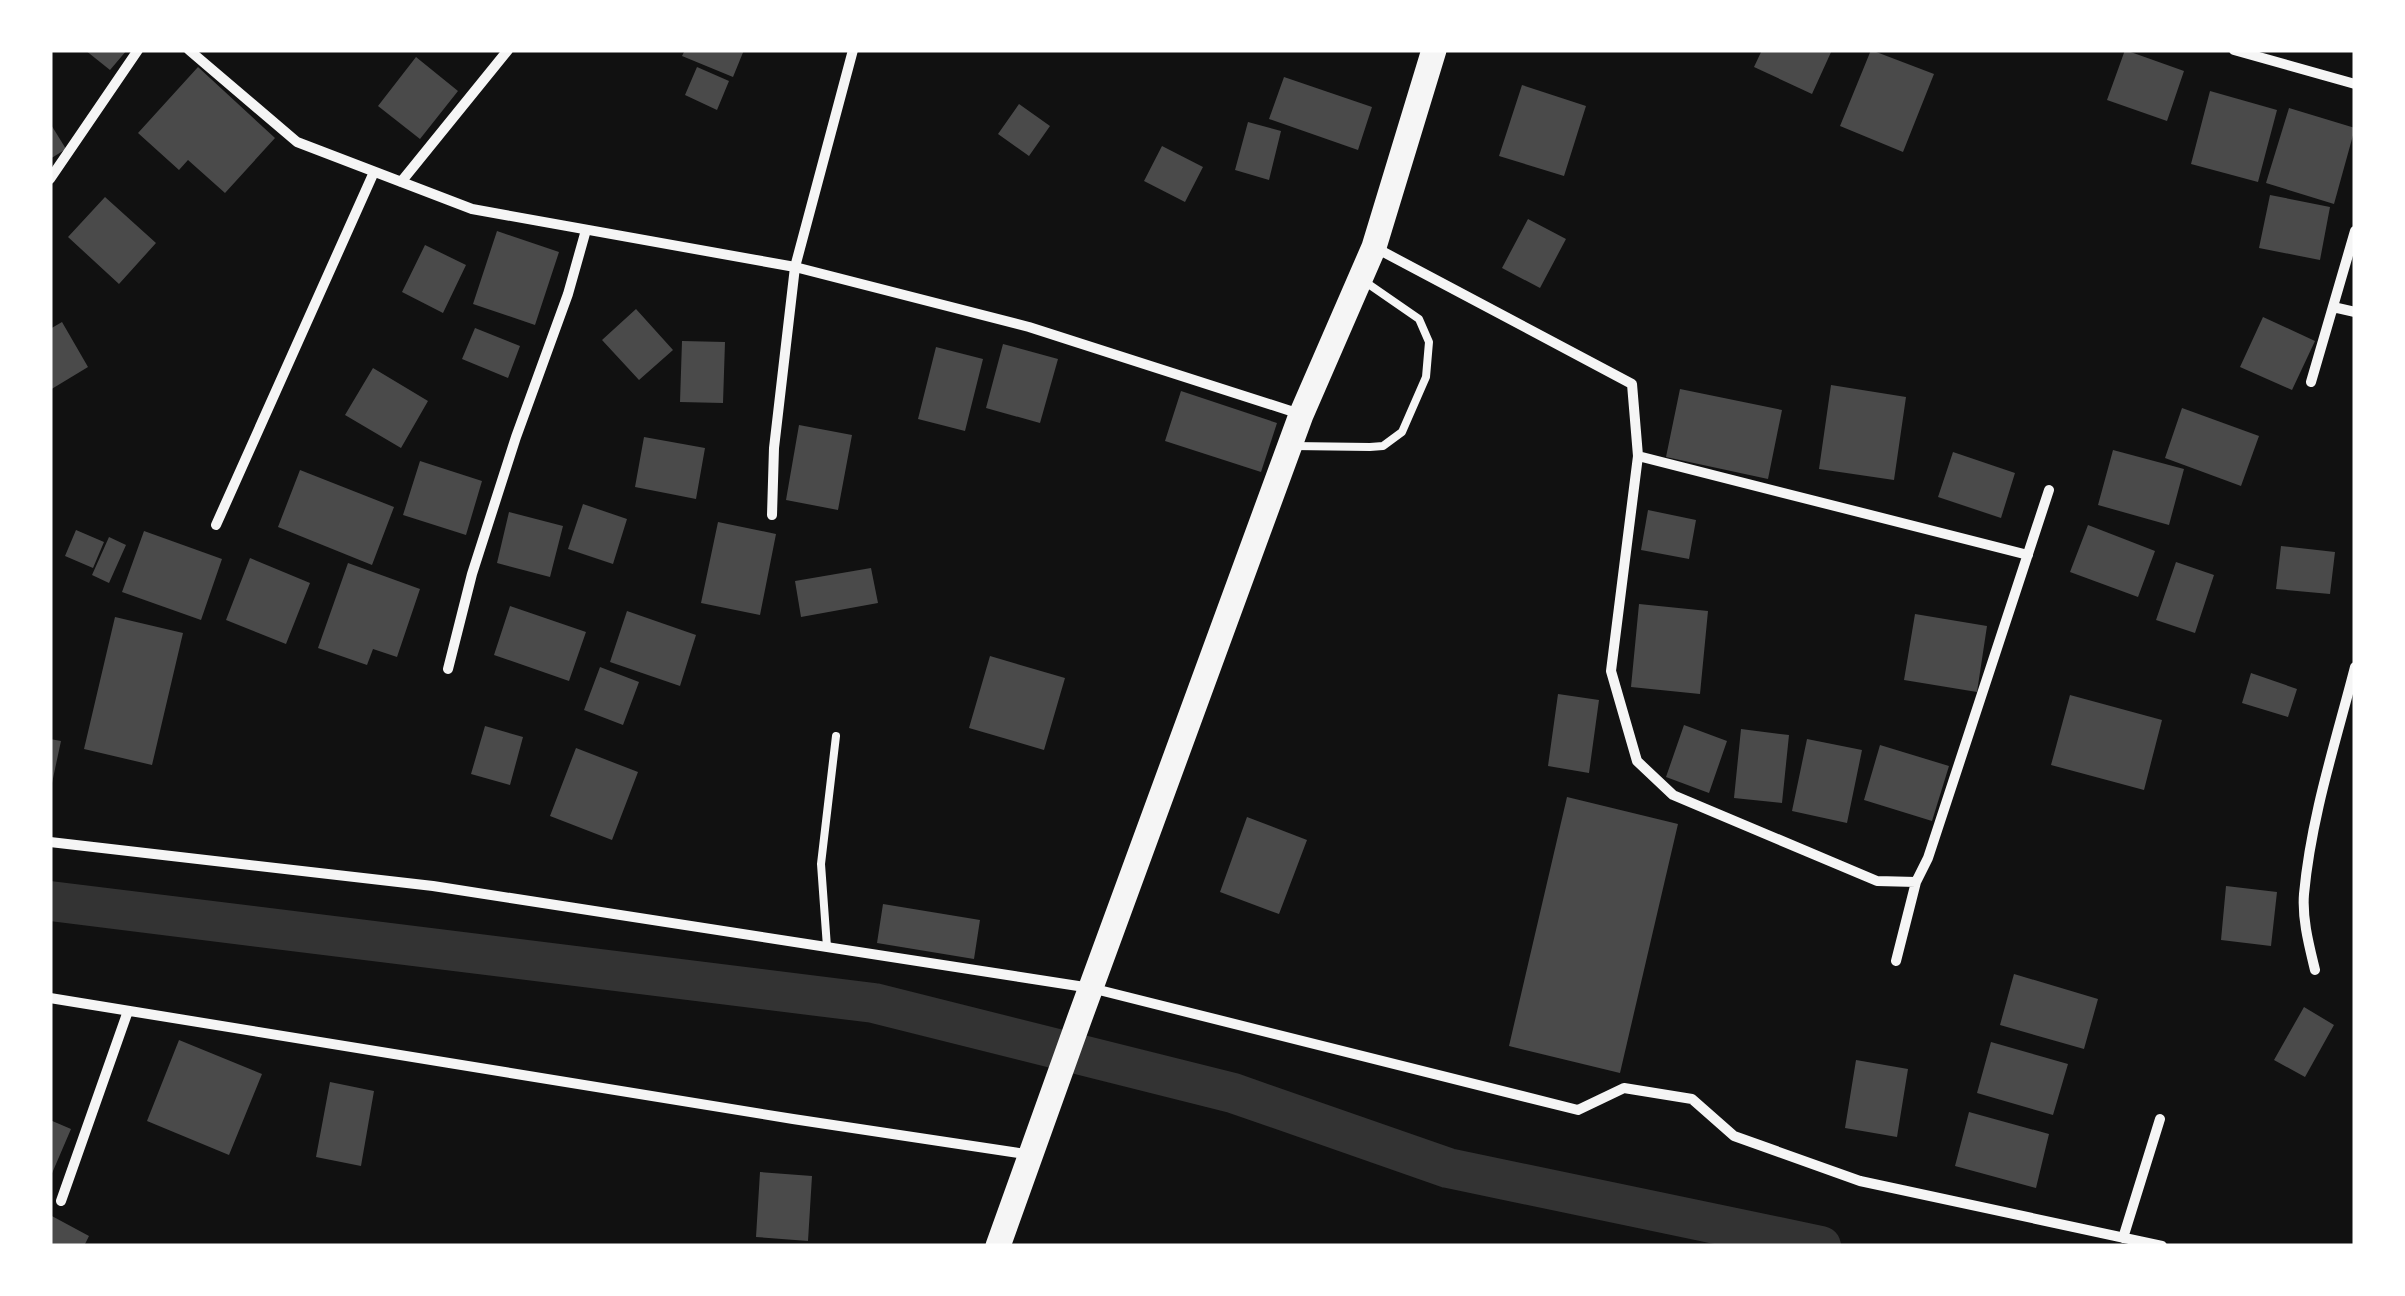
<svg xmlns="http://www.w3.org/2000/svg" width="2405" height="1296" viewBox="0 0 2405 1296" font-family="Overpass,sans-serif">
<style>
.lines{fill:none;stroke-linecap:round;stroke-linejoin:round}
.canal{stroke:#333;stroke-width:40}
.building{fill:#4a4a4a}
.service{stroke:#f5f5f5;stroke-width:8}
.minor{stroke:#f5f5f5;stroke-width:10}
.primary{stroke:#f5f5f5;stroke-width:25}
</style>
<rect width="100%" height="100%" fill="#111"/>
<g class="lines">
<path class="canal" d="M50,901l824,102 359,90 215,75 373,78"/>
</g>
<path class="building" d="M85,50h42l-17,20z
M685,50h59l-11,27 -51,-21z
M1762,50h70l-20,44 -58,-27z
M1871,50l63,24 -31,78 -63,-26z
M2125,50l59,21 -17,50 -60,-21z
M416,57l42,34 -38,48 -42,-33z
M198,67l77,71 -50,55 -37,-33 -9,10 -41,-37z
M697,67l32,14 -12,29 -32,-15z
M1284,77l88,30 -14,43 -89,-31z
M1522,85l64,21 -22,70 -65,-20z
M2210,91l67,19 -19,72 -67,-18z
M1019,104l31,22 -21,30 -31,-22z
M2289,108l66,20 -21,76 -68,-21z
M1248,122l33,9 -12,49 -34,-10z
M50,123l16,26 -16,10z
M1162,146l41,21 -18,35 -41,-21z
M2270,195l60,12 -10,53 -61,-12z
M105,197l51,46 -37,41 -51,-47z
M1528,219l38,20 -26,49 -38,-20z
M497,231l62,21 -24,73 -62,-21z
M425,245l41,20 -23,48 -41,-21z
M636,309l37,41 -34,30 -37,-40z
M2263,317l52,24 -23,49 -52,-23z
M62,322l26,45 -38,23v-61z
M475,328l45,18 -12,32 -46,-19z
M682,341l43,1 -2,61 -43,-1z
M1003,344l55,15 -18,64 -54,-15z
M936,347l47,12 -18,72 -47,-12z
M373,368l55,33 -27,47 -56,-33z
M1831,385l75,12 -12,83 -75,-11z
M1680,389l102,21 -14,69 -102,-22z
M1181,391l96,32 -16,49 -96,-31z
M2182,408l77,28 -18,50 -76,-28z
M799,425l53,10 -14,75 -52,-10z
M644,437l61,11 -9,51 -61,-12z
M2113,450l71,19 -15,56 -71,-20z
M1953,452l62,21 -14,45 -63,-21z
M420,461l62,20 -16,54 -63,-20z
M300,470l94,37 -22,58 -94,-38z
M583,504l44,15 -14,45 -45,-15z
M1648,510l48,10 -7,39 -48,-9z
M509,512l54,14 -13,51 -53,-14z
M718,522l58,12 -16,81 -59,-12z
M2088,525l67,26 -17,46 -68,-25z
M76,530l28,12 -11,26 -28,-12z
M144,531l78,28 -21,61 -79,-28z
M109,537l17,8 -17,38 -17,-8z
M2281,546l54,6 -5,42 -54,-5z
M250,558l60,25 -24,61 -60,-24z
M2176,562l38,13 -19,58 -39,-13z
M348,563l72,26 -23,68 -24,-8 -6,16 -49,-17z
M871,568l7,35 -77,14 -6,-36z
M1639,604l69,7 -8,83 -69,-7z
M510,606l76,26 -17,49 -75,-26z
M627,611l69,24 -16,51 -70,-24z
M1915,614l72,12 -10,66 -73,-12z
M115,617l68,16 -31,132 -68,-16z
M990,656l75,22 -21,72 -75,-22z
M600,667l39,15 -16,43 -39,-15z
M2251,673l46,16 -9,28 -46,-14z
M1558,694l41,6 -10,73 -41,-7z
M2070,695l92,25 -18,70 -93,-25z
M1684,725l43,16 -18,52 -43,-16z
M485,726l38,11 -13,48 -39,-11z
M1741,729l48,6 -7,68 -48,-5z
M50,739l11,2 -9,42h-2z
M1807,739l55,11 -15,73 -55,-12z
M1880,745l69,21 -17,55 -68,-21z
M576,748l62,24 -26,68 -62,-24z
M1567,797l111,27 -58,249 -111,-27z
M1247,817l60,23 -28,74 -59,-22z
M2226,886l51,6 -6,54 -50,-6z
M883,904l97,16 -6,39 -97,-16z
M2014,974l84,25 -14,50 -84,-24z
M2304,1007l30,18 -29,52 -31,-17z
M179,1040l83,34 -33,81 -82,-34z
M1991,1042l77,22 -15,51 -76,-22z
M1856,1060l52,9 -11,68 -52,-9z
M330,1082l44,9 -13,75 -45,-9z
M1969,1112l80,22 -13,54 -81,-22z
M50,1120l21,9 -21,49z
M760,1172l52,4 -4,65 -52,-4z
M50,1215l39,21 -5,10h-34z"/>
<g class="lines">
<path class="service" d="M1293,446l77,1 13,-1 19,-14 24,-55 3,-35 -10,-23 -55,-38
M827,947l-6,-83 15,-128"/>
<path class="minor" d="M189,50l108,92 175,67 323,58 234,60 271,87
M2234,50l121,34
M50,179l88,-129
M401,182l107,-132
M1374,247l258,137 6,72 -27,215 26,90 36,34 204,86 39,1 12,-24 121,-368
M2333,307l22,5
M2311,382l44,-151
M1638,456l390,99
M772,515l2,-67 21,-181 58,-217
M216,525l158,-353
M448,669l24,-95 44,-137 52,-143 18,-64
M50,842l383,44 658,102 487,122 46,-22 68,11 42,37 126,45 302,65
M1896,961l20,-79
M2315,970c-6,-25 -13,-51 -11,-76 7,-77 32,-153 51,-227
M50,998l743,121 239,36
M61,1201l67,-190
M2123,1238l37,-119"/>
<path class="primary" d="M998,1246l81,-226 222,-605 73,-168 60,-197"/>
</g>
<rect width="2405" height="1296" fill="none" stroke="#ffffff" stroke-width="105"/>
</svg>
